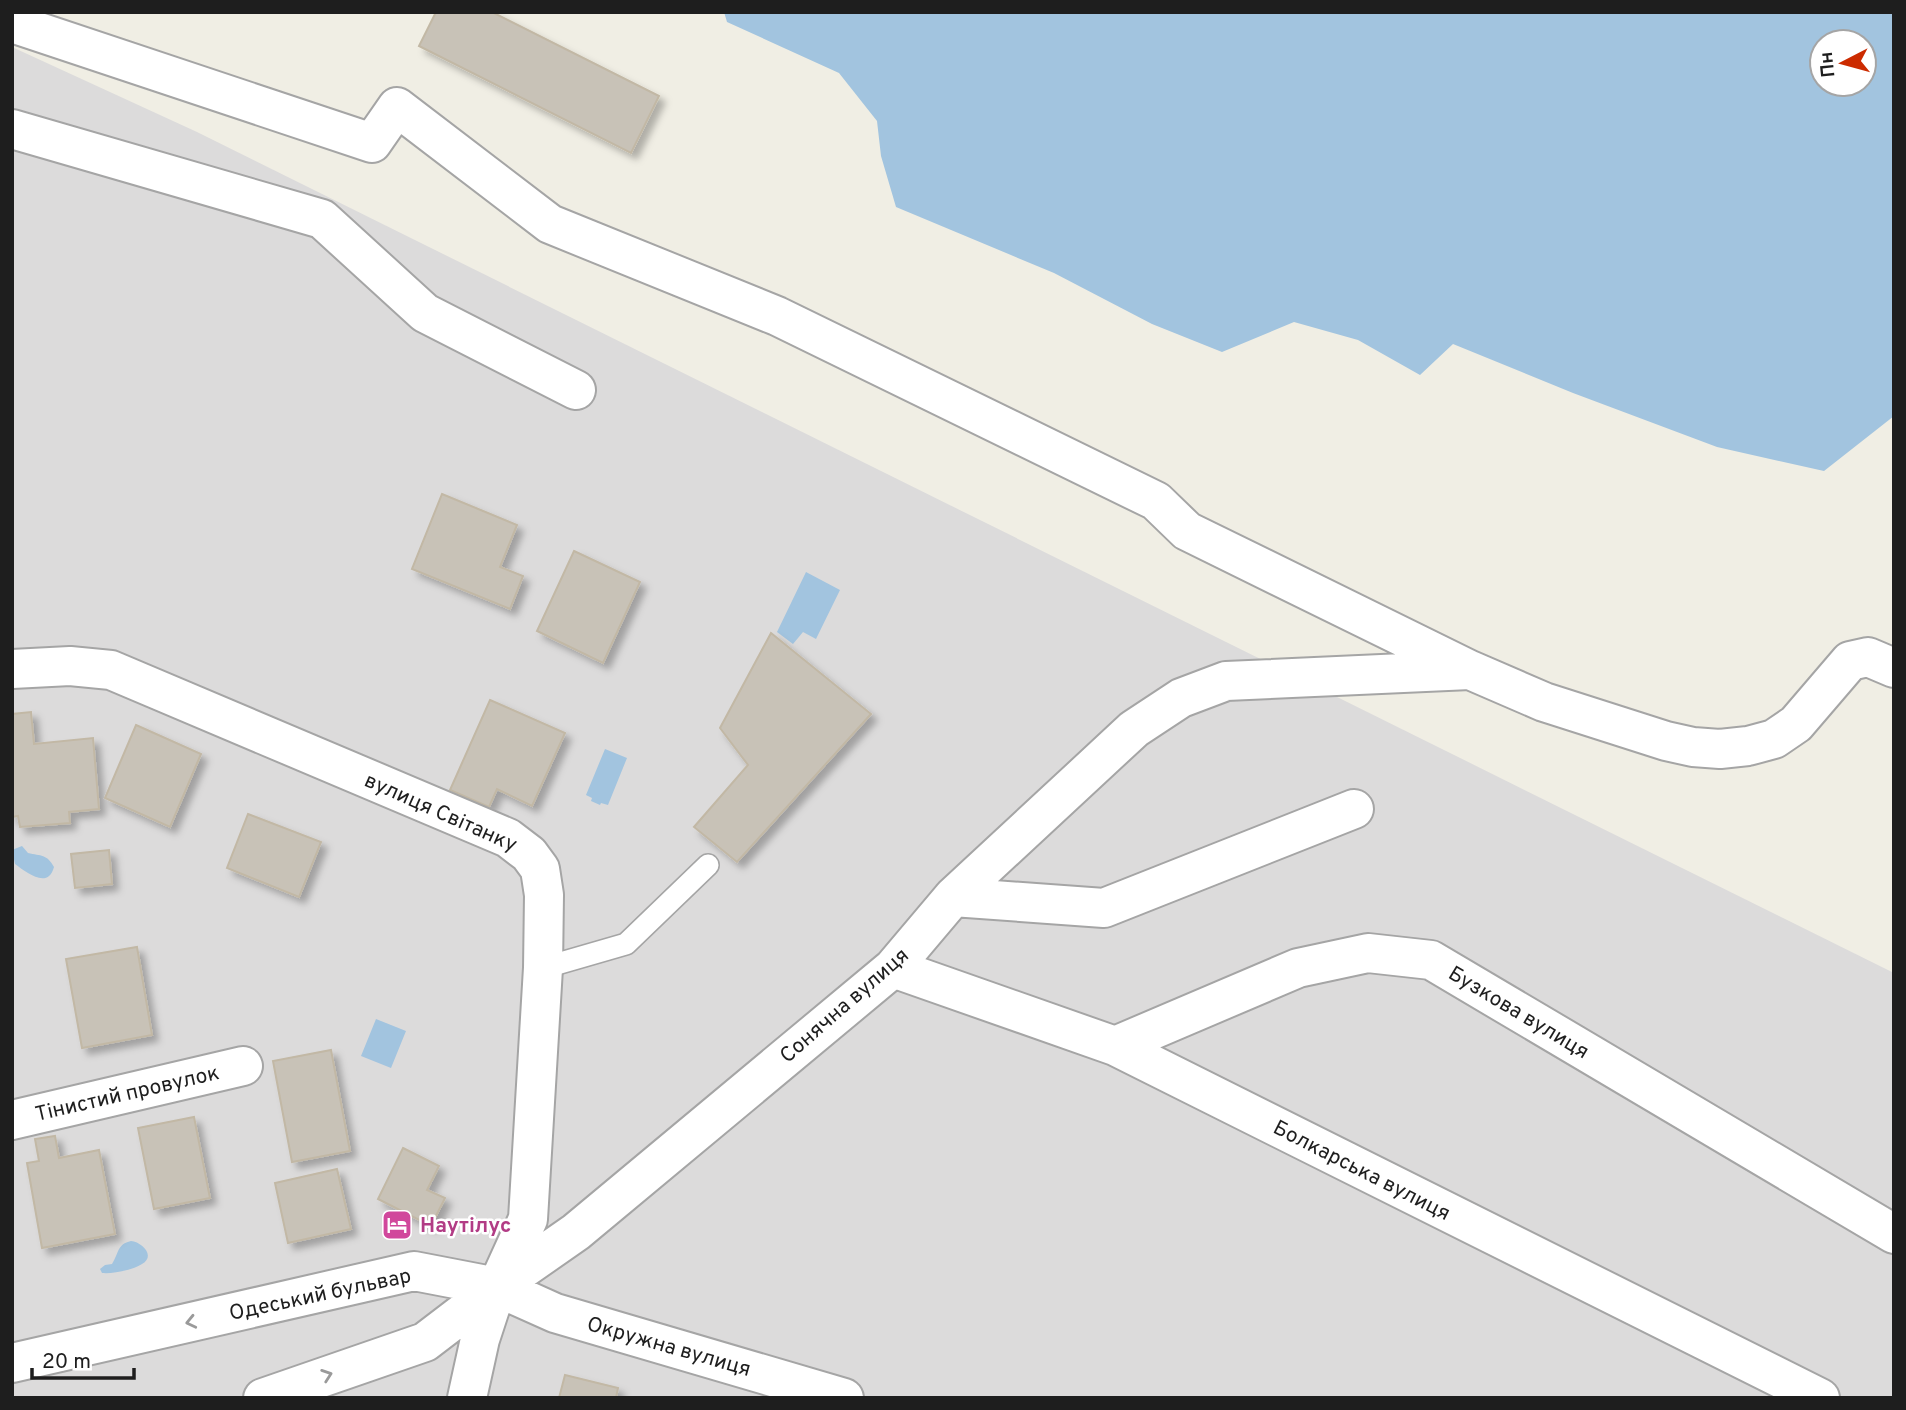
<svg xmlns="http://www.w3.org/2000/svg" width="1906" height="1410" viewBox="0 0 1906 1410" font-family="Overpass,sans-serif">
<style>
.residential{fill:#dcdbdb}
.water{fill:#a2c4df;fill-rule:evenodd}
.building{fill:#c8c2b7;stroke:#c2b8a5;stroke-width:2;filter:url(#shadow)}
.lines{fill:none;stroke-linecap:round;stroke-linejoin:round}
.lane-casing{stroke:#a5a5a5;stroke-width:24}
.street-casing{stroke:#a5a5a5;stroke-width:42}
.lane{stroke:#fff;stroke-width:21}
.street{stroke:#fff;stroke-width:38}
.oneway{stroke:#9a9a9a}
.labels{text-anchor:middle;stroke-width:5;stroke-linejoin:round;paint-order:stroke}
.street-label{font-size:21px;fill:#1e1e1e;stroke:#fff}
.hotel-label{font-size:21px;font-weight:bold;fill:#b23c85;stroke:#fff;text-anchor:start}
</style>
<defs>
<filter id="shadow"><feDropShadow dx="6" dy="6" stdDeviation="3.5" flood-color="#0004"/></filter>
</defs>
<rect width="100%" height="100%" fill="#f0eee4"/>
<path class="residential" d="M12,47l185,85 1697,841v425h-1882z"/>
<path class="water" d="M724,12h1170v404l-70,55 -107,-24 -144,-54 -120,-49 -33,31 -62,-35 -64,-18 -72,30 -70,-28 -98,-51 -158,-66 -15,-51 -4,-35 -38,-48 -112,-51zM1822,42h42v42h-42z
M806,572l34,18 -24,49 -13,-7 -10,12 -16,-12z
M605,749l22,9 -19,47 -7,-2 -1,2 -9,-4 1,-3 -6,-3z
M22,846l6,7c13,3 19,1 26,14 -6,23 -28,5 -39,-3l-3,-14z
M376,1019l30,12 -15,37 -30,-12z
M131,1241c11,1 25,15 11,23 -9,6 -29,10 -40,9l-2,-4 5,-4 7,-1c7,-11 5,-20 19,-23z"/>
<path class="building" d="M436,12h56l167,84 -28,57 -212,-107z
M442,494l75,31 -17,42 23,9 -13,33 -98,-40z
M574,551l66,31 -37,81 -66,-32z
M771,633l100,81 -134,148 -43,-35 54,-62 -28,-37z
M490,700l75,33 -33,73 -35,-17 -8,18 -39,-17z
M31,712l3,32 59,-6 6,71 -30,3 1,11 -50,4 -2,-11 -6,1v-103z
M136,725l65,29 -31,73 -65,-29z
M248,814l73,28 -22,55 -72,-29z
M109,850l3,34 -37,4 -4,-34z
M137,947l15,88 -70,13 -16,-89z
M331,1050l19,101 -58,11 -19,-101z
M194,1117l16,81 -56,11 -16,-81z
M55,1136l4,22 40,-8 16,84 -73,14 -15,-85 12,-2 -4,-22z
M403,1148l36,18 -12,24 18,8 -14,28 -53,-27z
M337,1169l14,60 -63,14 -13,-60z
M565,1375l53,13 -2,10h-57z"/>
<g class="lines">
<g class="lane-casing">
<path id="lane" d="M543,968l83,-24 82,-79"/>
</g>
<g class="street-casing">
<path id="street" d="M12,23l360,120 25,-36 153,117 227,92 379,185 31,30 283,139
M12,129l310,90 103,94 151,77
M12,669l58,-3 41,4 397,168 21,16 11,15 4,26 -1,73 -15,251 -31,68 -17,52 -13,59
M953,897l181,-168 47,-31 45,-17 244,-11 74,32 122,39 27,6 27,2 28,-3 26,-7 22,-15 54,-63 18,-4 26,11
M893,968l222,78 705,352
M1115,1046l183,-78 70,-15 63,7 463,274
M12,1120l231,-54
M12,1363l402,-92 83,16 58,26 289,85
M263,1398l162,-56 72,-55 79,-55 317,-264 60,-71 151,11 250,-99"/>
</g>
<use href="#lane" class="lane"/>
<use href="#street" class="street"/>
</g>
<defs><path id="oneway-chevron" d="M-2-3.5L2.5 0L-2 3.5" fill="none" stroke-width="1.6" stroke-linecap="round" stroke-linejoin="round" transform="scale(1.75)"/></defs>
<g class="oneway">
<use href="#oneway-chevron" transform="translate(191 1322) rotate(167)"/>
<use href="#oneway-chevron" transform="translate(327 1375) rotate(-19)"/>
</g>
<defs>
<g id="hotel-square" transform="scale(1.575)"><rect x="-9" y="-9" width="18" height="18" rx="4" fill="#d1479c" stroke="#fff"/><path d="M-6-4.5h1.5V1H6V5H4.5V3h-9V5H-6ZM-4 0a1.8 1.8 0 1 1 3.6 0ZM.5 0V-2.5h3Q6-2.5 6 0Z" fill="#fff"/></g>
</defs>
<g fill-rule="evenodd">
<use href="#hotel-square" x="397" y="1225"/>
</g>
<g class="labels">
<g class="street-label">
<text transform="translate(441 812) rotate(24)" y="7">вулиця Світанку</text>
<text transform="translate(844 1005) rotate(-41)" y="7">Сонячна вулиця</text>
<text transform="translate(1519 1012) rotate(31)" y="7">Бузкова вулиця</text>
<text transform="translate(127 1093) rotate(-13)" y="7">Тінистий провулок</text>
<text transform="translate(1362 1170) rotate(27)" y="7">Болкарська вулиця</text>
<text transform="translate(320 1294) rotate(-12)" y="7">Одеський бульвар</text>
<text transform="translate(669 1346) rotate(16)" y="7">Окружна вулиця</text>
</g>
<g class="hotel-label">
<text x="420" y="1232">Наутілус</text>
</g>
</g>
<rect width="1906" height="1410" fill="none" stroke="#1e1e1e" stroke-width="28"/>
<g transform="translate(1843 63) rotate(264)"><circle r="33" fill="#ffffff" stroke="#a5a5a5" stroke-width="2"/>
<path d="M0-5L12 26L0 18L-12 26Z" fill="#cc2b00"/>
<text y="-10" font-size="19" font-weight="bold" text-anchor="middle" fill="#1e1e1e">Пн</text>
</g>
<path d="M32 1368v10h102v-10" fill="none" stroke="#1e1e1e" stroke-width="3.5"/>
<text x="42" y="1368" font-size="21" fill="#1e1e1e" stroke="#ffffff" stroke-width="5" paint-order="stroke">20 m</text>
</svg>
